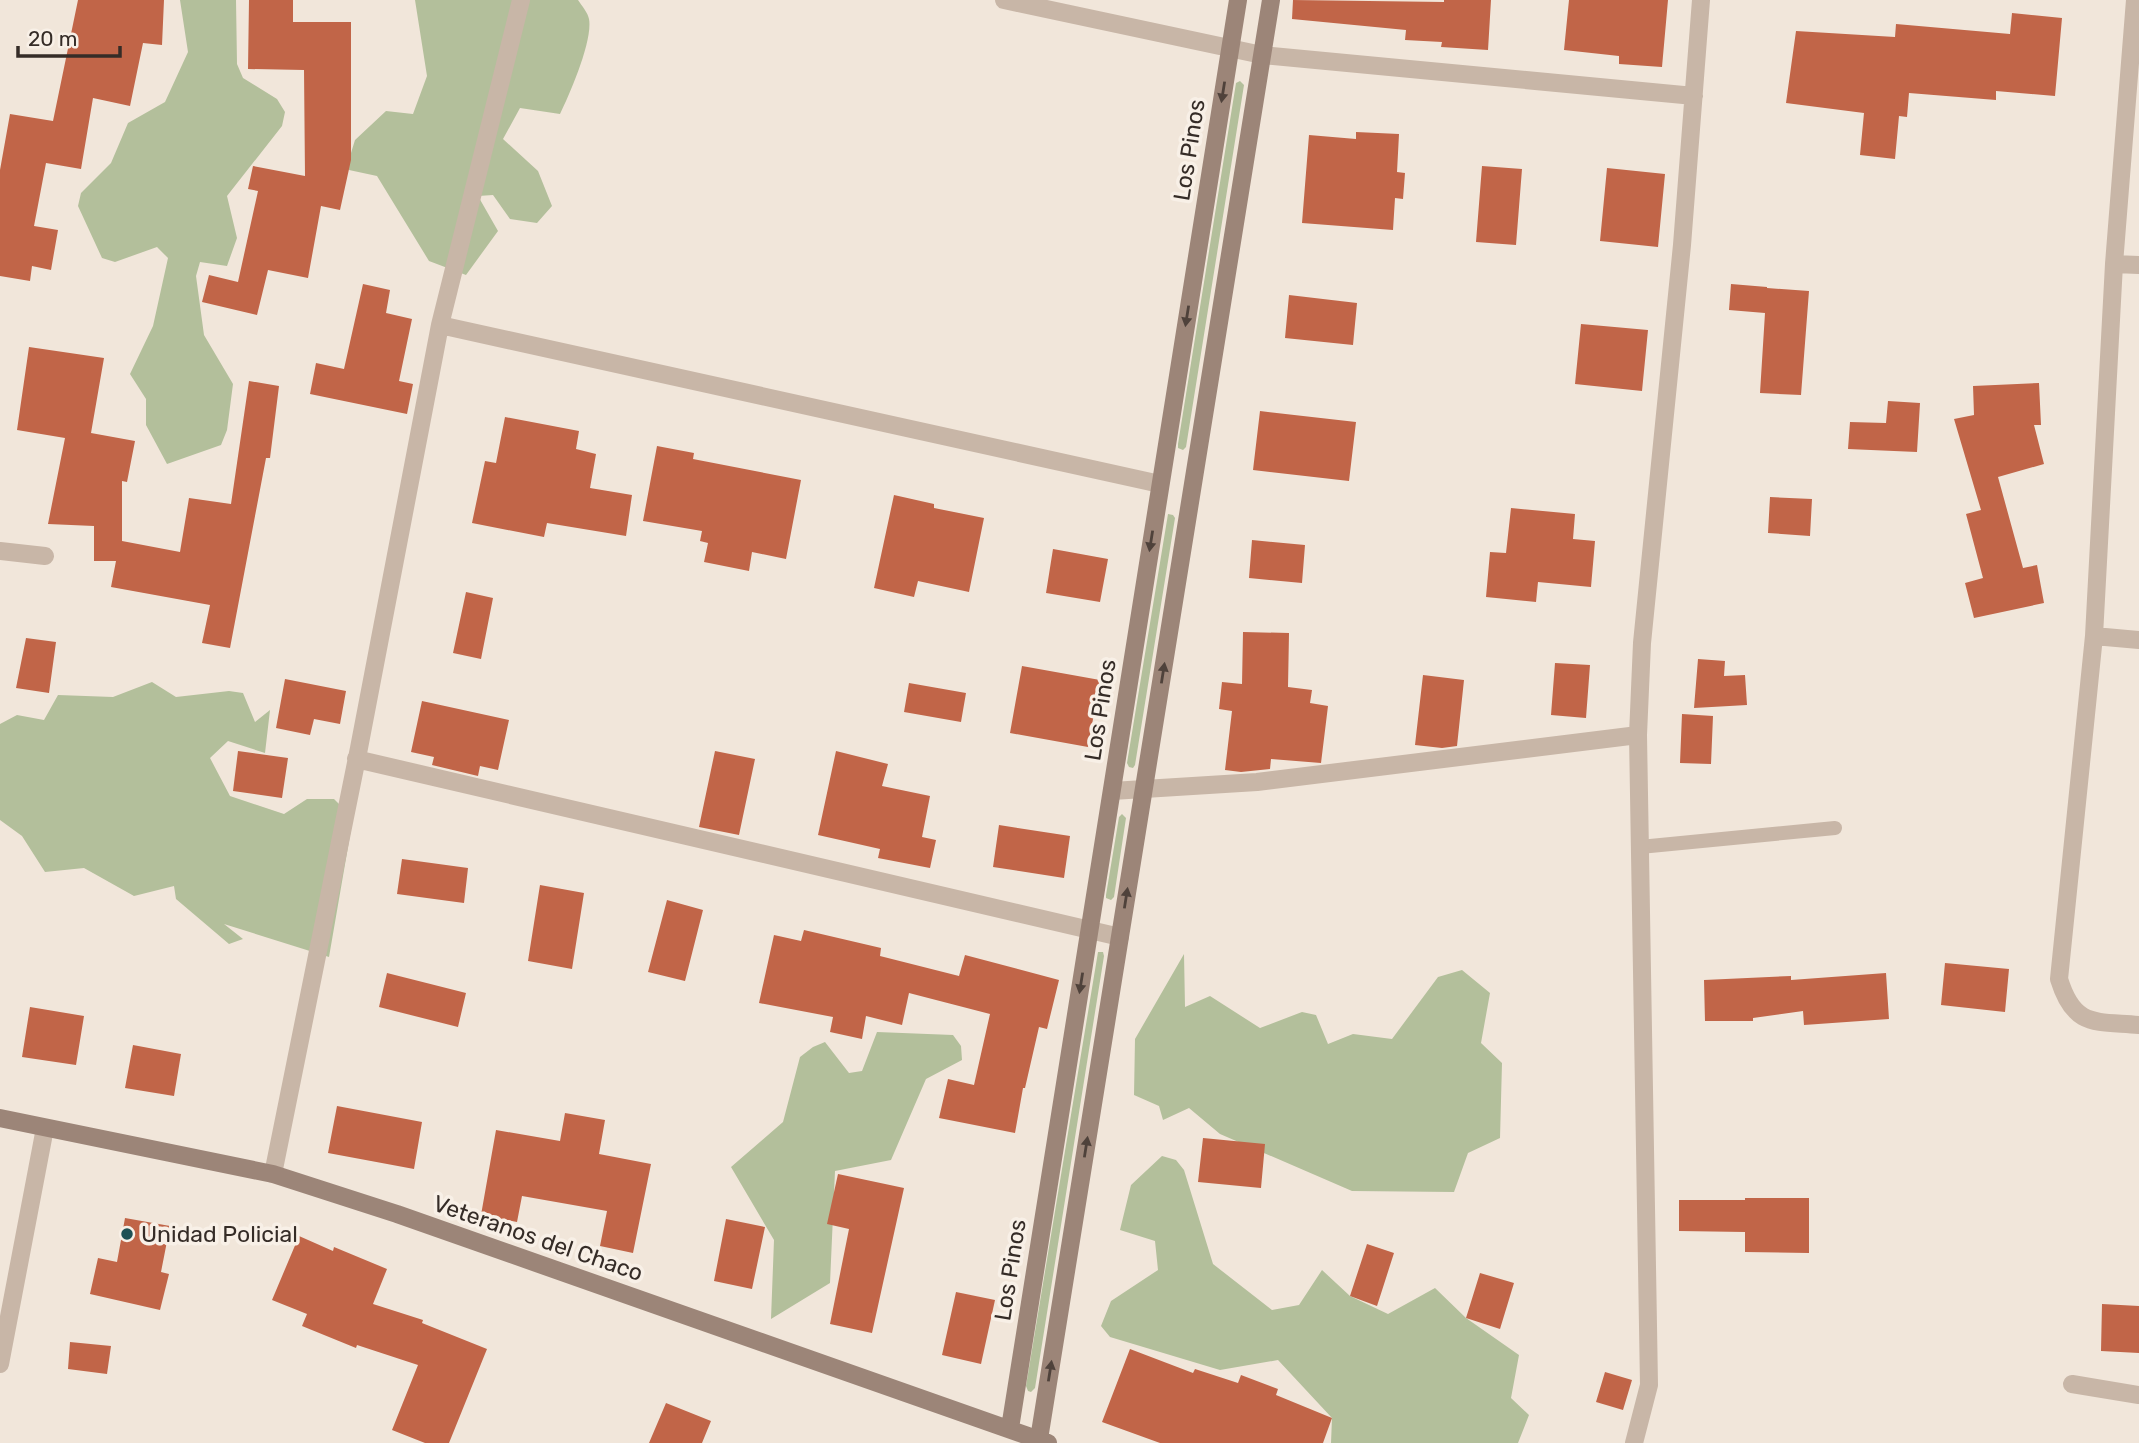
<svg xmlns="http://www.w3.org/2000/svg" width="2139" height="1443" viewBox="0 0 2139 1443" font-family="Rubik,sans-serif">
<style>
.green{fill:#b3bf9b}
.building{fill:#c16548}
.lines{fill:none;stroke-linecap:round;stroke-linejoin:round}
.lane{stroke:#c8b6a7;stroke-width:14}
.street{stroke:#c8b6a7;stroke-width:18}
.secondary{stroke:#9c8578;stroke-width:18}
.oneway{fill:#4f423b}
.poi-dot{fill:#1e5155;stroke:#f8f0e7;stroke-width:2.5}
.labels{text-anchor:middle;stroke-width:7;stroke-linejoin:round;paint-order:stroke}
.street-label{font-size:23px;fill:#352c27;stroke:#f8f0e7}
.poi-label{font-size:23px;fill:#352c27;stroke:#f8f0e7;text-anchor:start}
</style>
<rect width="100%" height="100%" fill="#f1e6da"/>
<path class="green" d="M180,0h56l1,64 6,14 34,21 8,13 -3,14 -55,70 10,42 -10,28 -27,-4 -4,14 8,59 29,49 -6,46 -6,15 -54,19 -21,-39v-26l-16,-25 23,-48 15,-68 -11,-11 -42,15 -13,-4 -24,-52 3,-13 30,-30 17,-40 37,-21 23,-50z
M415,0h163c4,6 10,13 11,19 4,21 -19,75 -29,95l-40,-6 -17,31 35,32 14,35 -15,17 -27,-4 -17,-24 -15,1 20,35 -32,44 -37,-14 -52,-85 -28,-6 -2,-4 8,-26 31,-29 27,3 14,-38z
M1240,81l4,4 -58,362 -3,3 -5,-2v-4l58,-361z
M1168,514l5,1 2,3 -40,247 -2,3 -4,-1 -2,-4z
M152,682l24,15 53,-6 14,2 12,29 15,-12 -5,43 -37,-12 -18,17 20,38 54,18 23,-15h27l19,19 -24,139 -105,-33 19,15 -14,5 -53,-45 -2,-13 -40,10 -50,-28 -39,4 -23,-36 -22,-16v-96l17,-9 27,5 14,-25 55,2z
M1122,814l4,4 -12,79 -3,3 -5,-2v-3l13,-78z
M1098,952h5l1,4 -69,432 -4,4 -3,-1 -2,-5z
M1184,954l1,53 25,-11 50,32 42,-16 14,3 12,29 25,-10 39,5 46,-62 24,-7 28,23 -9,50 21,20 -2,75 -32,15 -14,39 -102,-1 -132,-57 -31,-26 -26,12 -4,-14 -25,-11 1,-56z
M877,1032l76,3 8,11 1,14 -36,19 -35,81 -56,11 -5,112 -59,36 3,-79 -43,-73 52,-45 17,-65 13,-10 12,-5 24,31 13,-2z
M1162,1156l14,4 8,10 29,94 59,46 27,-5 23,-35 28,26 38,18 47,-26 31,30 53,37 -8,43 18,17 -11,28h-187l1,-25 -54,-58 -58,10 -110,-33 -9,-11 10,-25 47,-31 -3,-29 -35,-11 11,-45z"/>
<path class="building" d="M78,0h86l-2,45 -19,-2 -13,63 -37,-8 -12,71 -35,-6 -12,63 24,4 -7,40 -19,-4 -2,15 -30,-5v-106l10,-56 43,7z
M249,0h44v22h58v138l-11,50 -19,-4 -13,72 -40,-8 -11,45 -55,-13 7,-27 29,7 20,-91 -10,-2 5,-23 52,10 -1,-106 -56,-1z
M1293,0l151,2v-2h47l-3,50 -47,-3 1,-5 -37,-2 1,-10 -114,-11z
M1569,0h99l-6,67 -43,-3v-8l-55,-6z
M2012,13l50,5 -7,78 -59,-5v9l-87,-7 -2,24 -8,-1 -4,43 -35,-4 4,-42 -78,-10 10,-72 99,6 1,-13 114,10z
M1356,132l43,2 -2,38 8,1 -2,26 -8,-1 -2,32 -91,-7 7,-88 47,4z
M1482,166l40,3 -6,76 -40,-3z
M1607,168l58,6 -7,73 -58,-6z
M363,284l27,6 -4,23 26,6 -13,62 14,3 -6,30 -97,-20 6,-31 28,6z
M1731,284l36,3v11v-10l42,3 -8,104 -41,-2 5,-80 -36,-3z
M1289,295l68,8 -4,42 -68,-7z
M1581,324l67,6 -6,61 -67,-7z
M29,347l75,11 -13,75 44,8 -8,41 -5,-1v60l58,11 9,-54 42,6 18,-123 30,5 -9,72h-4l-36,190 -28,-5 8,-38 -99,-18 5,-26h-22v-35l-46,-2 17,-86 -48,-8z
M2039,383l2,42h-7l10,39 -46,13 25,91 14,-3 7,38 -70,15 -9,-35 18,-5 -17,-64 15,-4 -27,-91 20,-4 -1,-29z
M1888,401l32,2 -3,49 -69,-3 2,-27 36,1z
M1260,411l96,11 -7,59 -96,-11z
M505,417l74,14 -3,18 20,5 -6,34 42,7 -6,41 -79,-13 -3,14 -72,-14 13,-62 11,2z
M657,446l37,7 -1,6 108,21 -15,79 -34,-7 -3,19 -45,-9 4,-19 -8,-2 2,-10 -59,-10z
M894,495l40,9v4l50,10 -15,74 -51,-11 -4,16 -40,-9z
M1770,497l42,2 -2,37 -42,-3z
M1511,508l64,6 -2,25 22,2 -4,46 -53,-5 -2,20 -50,-5 4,-45 16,1z
M1252,540l53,5 -3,38 -53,-5z
M1053,549l55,10 -8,43 -54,-9z
M466,592l27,6 -12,61 -28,-6z
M1243,632l46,1 -1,54 24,3 -2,13 18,3 -7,57 -50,-4 -1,10 -29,3 -16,-2 7,-59 -13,-2 3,-27 20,2z
M26,638l30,4 -7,51 -33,-5z
M1698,659l27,2 -1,15 21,-1 2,30 -53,3z
M1555,663l35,2 -4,53 -35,-3z
M1022,666l78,14 -12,67 -78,-14z
M1423,675l41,5 -7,66 -15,2 -27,-3z
M285,679l61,12 -6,33 -26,-5 -4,16 -34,-7z
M909,683l57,10 -5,29 -57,-10z
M422,701l87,19 -11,50 -18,-4 -2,10 -46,-11 2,-8 -23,-5z
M1682,714l31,2 -2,48 -31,-1z
M238,751l50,7 -6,40 -49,-7z
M715,751l40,8 -16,76 -40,-8z
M836,751l52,13 -6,22 48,10 -8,41 14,3 -6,28 -52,-10 2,-9 -62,-14z
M999,825l71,11 -6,42 -71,-11z
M402,859l66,9 -4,35 -67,-9z
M540,885l44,8 -12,76 -44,-8z
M667,900l36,10 -18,71 -37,-9z
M804,930l77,18 -1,8 79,20 6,-21 94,25 -12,49 -8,-2 -14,61h-2l-8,45 -76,-15 9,-39 26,6 16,-71 -81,-21 -7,32 -36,-9 -4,23 -32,-7 3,-15 -74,-14 15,-68 27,6z
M1945,963l64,6 -4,43 -64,-7z
M387,973l79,20 -8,34 -79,-20z
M1886,973l3,46 -85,6 -1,-14 -50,7v3h-48l-1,-41 87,-4v4z
M30,1007l54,9 -8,49 -54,-8z
M133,1045l48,9 -7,42 -49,-8z
M337,1106l85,16 -8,47 -86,-16z
M565,1113l40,7 -6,34 52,10 -18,89 -33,-7 7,-35 -85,-15 -5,26 -36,-7 15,-85 64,11z
M1203,1138l62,6 -4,44 -63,-6z
M838,1174l66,14 -32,145 -42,-9 19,-95 -22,-5z
M1745,1198h64v55l-64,-1v-20l-66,-1v-31h66z
M125,1218l45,8 -9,46 8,2 -9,36 -70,-16 8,-36 19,4z
M726,1219l39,8 -13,62 -38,-8z
M299,1236l34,15 1,-4 53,22 -14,35 50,16 -1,3 65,26 -38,94h-24l-33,-13 26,-65 -61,-20 -1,3 -54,-22 5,-12 -35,-14z
M1367,1244l27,9 -17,53 -27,-10z
M1480,1273l34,10 -14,46 -34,-11z
M956,1292l39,8 -14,64 -39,-9z
M2102,1304l37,2v47l-38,-2z
M70,1342l41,4 -4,28 -39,-5z
M1130,1349l63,24 2,-4 43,14 3,-8 37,14 -2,6 56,23 -9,25h-163l-58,-21z
M1605,1372l27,8 -9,30 -27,-8z
M666,1403l45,18 -9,22h-53z"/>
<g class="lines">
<path class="lane" d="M1640,847l195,-19"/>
<path class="street" d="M1004,0l258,55 432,41
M2135,0l-21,264 -20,372 -35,343c15,49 36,42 80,46
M2114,264l25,1
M440,325l720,159
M0,551l45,5
M2094,636l45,4
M356,759l764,178
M1112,791l145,-9 381,-47
M273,1174l86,-426 81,-423 81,-325
M0,1364l45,-236
M2072,1384l67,11
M1634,1443l15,-58 -11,-650 4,-92 40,-398 19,-245"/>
<path class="secondary" d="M0,1118l273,56 124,40 651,229
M1010,1428l228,-1428
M1039,1439l232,-1439"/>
</g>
<defs><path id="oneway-solid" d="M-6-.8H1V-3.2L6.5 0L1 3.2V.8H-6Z" transform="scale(1.75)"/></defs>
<g class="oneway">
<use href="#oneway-solid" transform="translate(1223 92) rotate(99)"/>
<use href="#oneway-solid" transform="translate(1187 316) rotate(99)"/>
<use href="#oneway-solid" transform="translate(1151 541) rotate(99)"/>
<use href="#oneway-solid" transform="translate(1163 673) rotate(-81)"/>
<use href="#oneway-solid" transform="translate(1126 898) rotate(-81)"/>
<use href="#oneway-solid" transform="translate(1081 983) rotate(99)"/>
<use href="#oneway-solid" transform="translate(1086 1147) rotate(-81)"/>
<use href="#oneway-solid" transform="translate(1050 1371) rotate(-81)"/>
</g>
<circle class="poi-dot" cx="127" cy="1234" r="7"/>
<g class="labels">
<g class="street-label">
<text transform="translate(1189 150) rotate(-81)" y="8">Los Pinos</text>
<text transform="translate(1100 710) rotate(-81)" y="8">Los Pinos</text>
<text transform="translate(538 1238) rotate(19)" y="8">Veteranos del Chaco</text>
<text transform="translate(1010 1270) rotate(-81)" y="8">Los Pinos</text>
</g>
<g class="poi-label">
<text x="141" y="1242">Unidad Policial</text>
</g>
</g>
<path d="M18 46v10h102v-10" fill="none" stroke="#352c27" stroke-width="3.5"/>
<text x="28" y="46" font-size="21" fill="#352c27" stroke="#f8f0e7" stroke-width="5" paint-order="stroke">20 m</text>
</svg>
